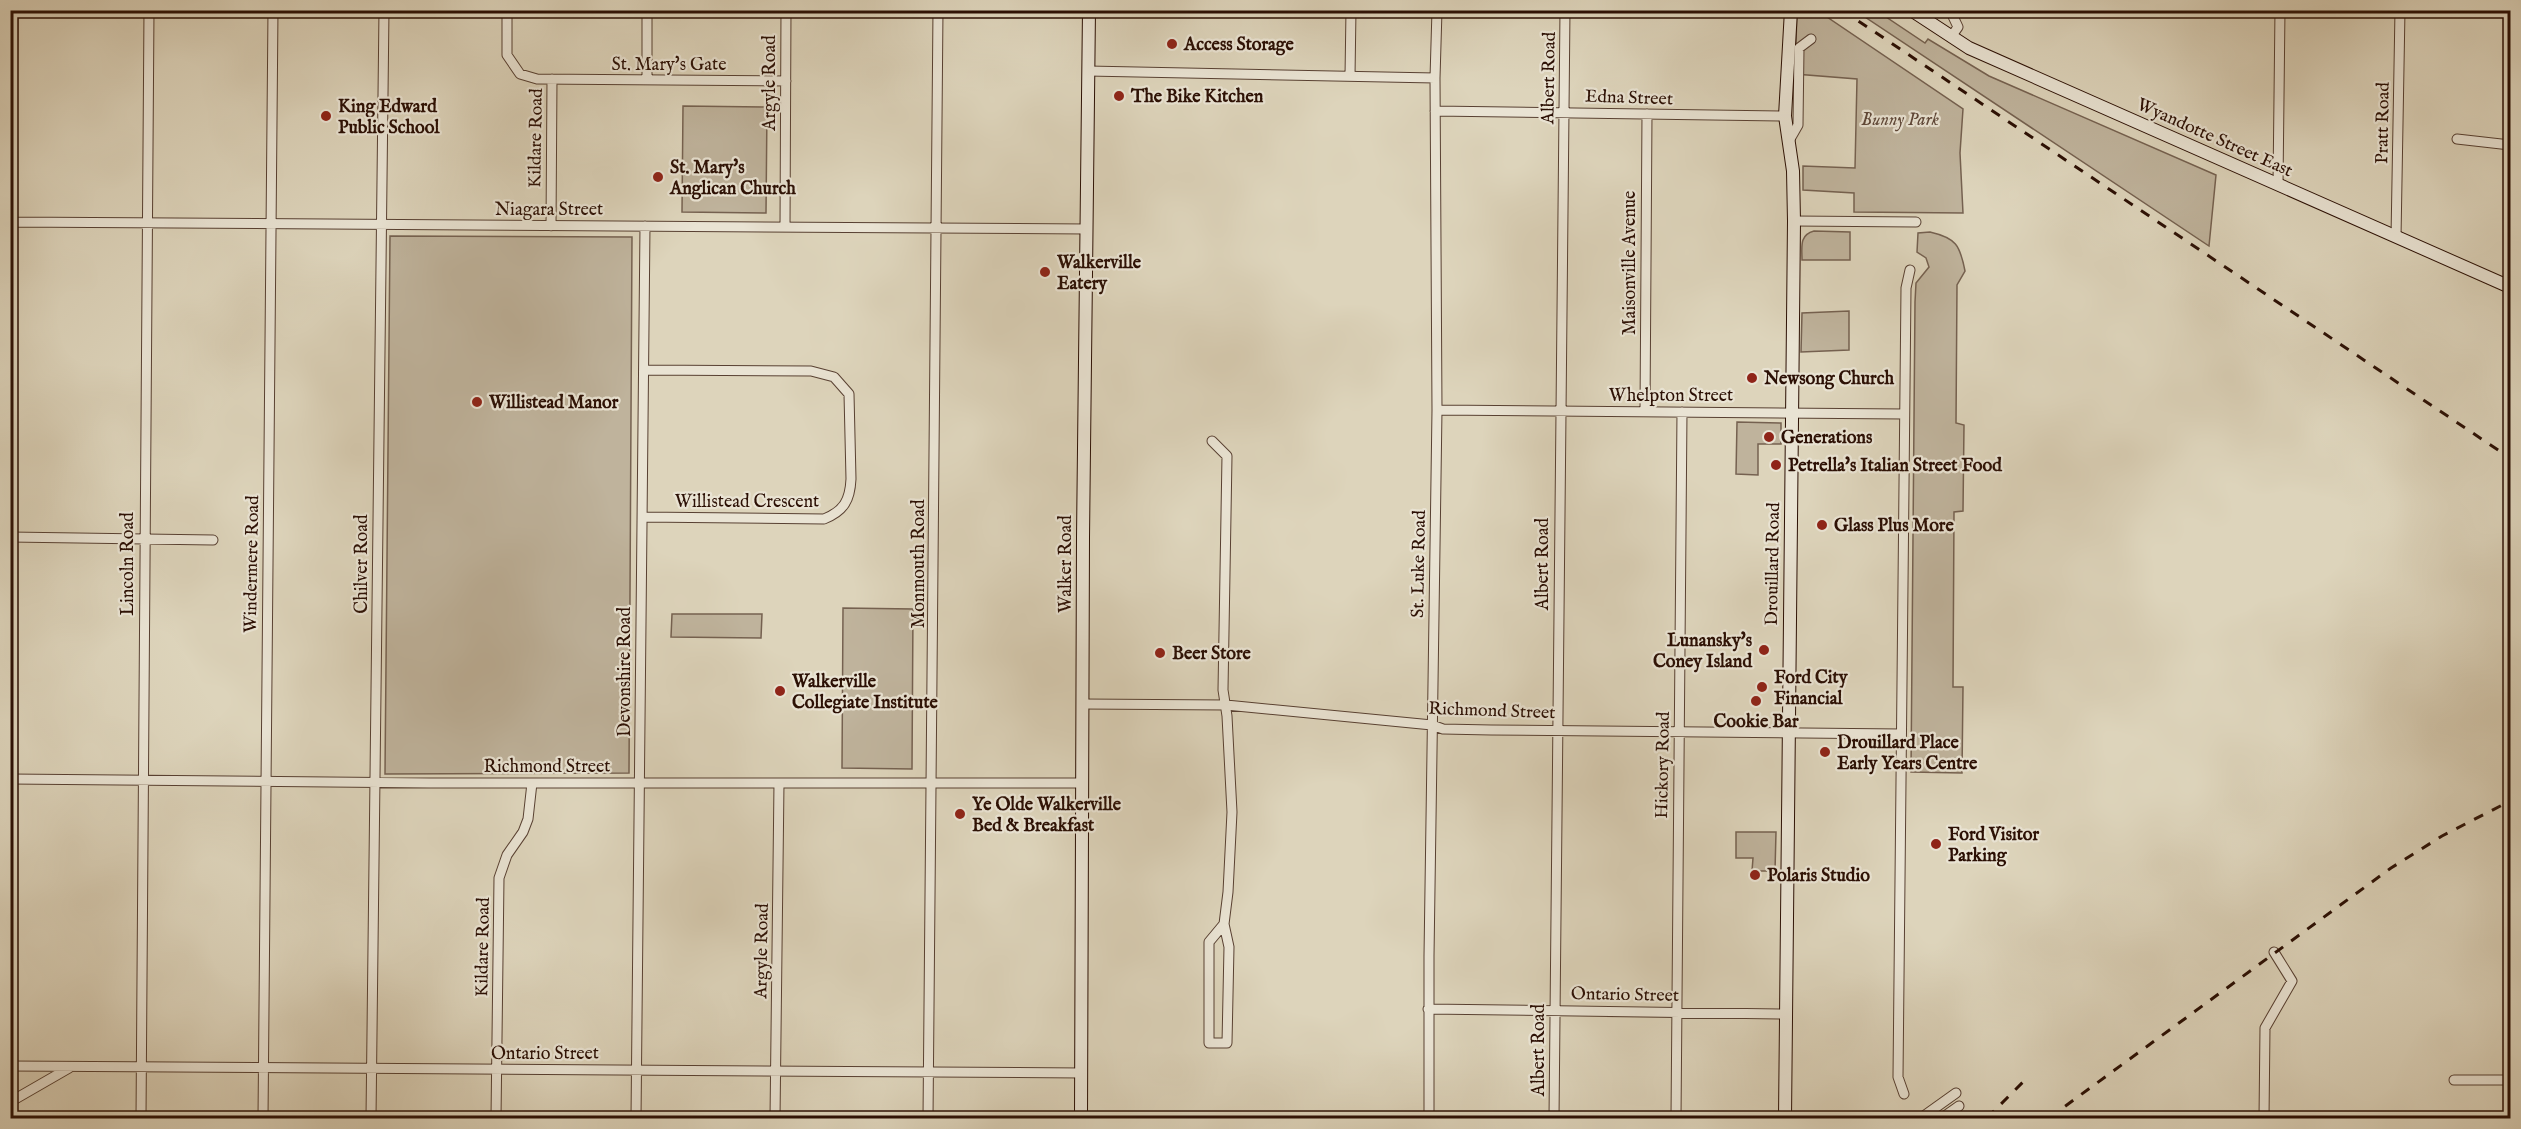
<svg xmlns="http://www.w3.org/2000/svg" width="2521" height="1129" viewBox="0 0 2521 1129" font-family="'IM FELL English',serif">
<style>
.green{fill:#bfb39c;stroke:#756150;stroke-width:1.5}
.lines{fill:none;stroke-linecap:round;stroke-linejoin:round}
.street-casing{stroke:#584032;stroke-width:11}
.secondary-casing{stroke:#2b0f04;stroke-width:14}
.street{stroke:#e9e3d3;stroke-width:9}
.secondary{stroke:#e9e3d3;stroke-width:12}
.rail{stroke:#2b0f04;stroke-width:3;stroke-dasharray:10 10;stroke-linecap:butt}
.poi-dot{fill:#8f2418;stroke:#e9e3d3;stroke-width:2}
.labels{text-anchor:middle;stroke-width:4.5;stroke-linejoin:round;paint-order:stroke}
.poi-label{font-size:18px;font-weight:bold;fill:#2b0f04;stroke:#e9e3d3;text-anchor:start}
.street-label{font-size:18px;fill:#2b0f04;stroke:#e9e3d3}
.park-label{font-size:18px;font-style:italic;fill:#5f4839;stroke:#e9e3d3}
</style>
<rect width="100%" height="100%" fill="#ddd4bb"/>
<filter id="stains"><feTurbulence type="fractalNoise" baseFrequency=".00333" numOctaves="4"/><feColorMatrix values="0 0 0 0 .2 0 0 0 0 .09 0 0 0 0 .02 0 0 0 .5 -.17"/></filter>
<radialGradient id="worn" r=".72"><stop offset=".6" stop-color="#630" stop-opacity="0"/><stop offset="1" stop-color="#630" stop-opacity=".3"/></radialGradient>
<path class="green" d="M1797,11h21l145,98 -3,44 3,60 -109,-1v-19l-51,-3v-24l52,2 2,-89 -62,-5z
M1856,11h21l48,32 3,-4 61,37 227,99 -7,71z
M683,106l84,1 -1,106 -84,-1z
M1814,231l36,1v28h-48c0,-13 -3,-25 12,-29z
M1930,232c26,6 30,13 35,39l-8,14 -1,138 8,2 -1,86 -9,1 -1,175h10l-1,86 -51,-1 4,-470 1,-19 13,-16 -3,-9 -9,-6 1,-19z
M390,236l242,1 -3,536 -244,1z
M1849,311v39l-48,2 1,-39z
M1737,422l44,1v21h-23v31l-22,-1z
M843,608l70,1 -1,160 -70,-1z
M672,614h90l-1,24 -90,-1z
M1736,832h40l-1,39h-23l1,-13h-17z"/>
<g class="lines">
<g class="street-casing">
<path id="street" d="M507,10v45l13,19 17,5 249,2
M1950,10l8,17 -7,10
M1088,71l347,7
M1350,76l1,-66
M647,80v-70
M1435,111l350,5
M1790,139l8,-14 1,-77 12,-9
M2457,139l53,6
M2278,184l2,-174
M1794,221l122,1
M10,222l1077,7
M551,226l1,-147
M785,227l1,-217
M2396,237l4,-227
M10,331l3,-321
M1437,410l467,4
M1645,411l2,-297
M1212,441l15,15 -4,234 4,26 5,96 -4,80 -4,32 5,23 -2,96h-18v-101l15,-18
M642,517l182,2c20,-8 26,-19 27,-40l-2,-85 -15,-17 -23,-6 -167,-1
M10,537l203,3
M1083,704l143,1 206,20 11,4 48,1 410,4
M10,779l420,4h653
M1428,1009l357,5
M10,1066l1072,7
M2454,1080h56
M1904,1094l-6,-17 8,-789 4,-18
M10,1102l59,-34
M141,1118l8,-1108
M263,1118l10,-1108
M371,1118l13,-1108
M496,1118l3,-240 8,-23 16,-23 5,-13 4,-36
M636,1118l9,-892
M775,1118l4,-335
M928,1118l10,-1108
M1429,1118v-162l8,-546 -2,-332 2,-68
M1554,1118l11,-1108
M1676,1118l6,-706
M1921,1118l35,-25
M1942,1118l17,-12
M2264,1118l1,-90 27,-47 -18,-29"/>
</g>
<g class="secondary-casing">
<path id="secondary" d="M1911,10l58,38 541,239
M1081,1118l2,-581 6,-527
M1785,1118l9,-897 -1,-50 -8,-55 6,-106"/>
</g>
<use href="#street" class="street"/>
<use href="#secondary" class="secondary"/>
<path class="rail" d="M1842,10l668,448
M1987,1118l36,-36
M2049,1118l342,-250 51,-32 68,-35"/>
</g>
<g class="poi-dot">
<circle cx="1172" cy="44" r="6"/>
<circle cx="1119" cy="96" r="6"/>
<circle cx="326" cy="116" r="6"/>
<circle cx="658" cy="177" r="6"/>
<circle cx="1045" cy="272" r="6"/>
<circle cx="1752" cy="378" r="6"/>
<circle cx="477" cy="402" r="6"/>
<circle cx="1769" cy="437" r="6"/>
<circle cx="1776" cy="465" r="6"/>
<circle cx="1822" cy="525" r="6"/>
<circle cx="1764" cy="650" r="6"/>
<circle cx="1160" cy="653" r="6"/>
<circle cx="1762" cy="687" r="6"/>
<circle cx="780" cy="691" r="6"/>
<circle cx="1756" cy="701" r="6"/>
<circle cx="1825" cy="752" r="6"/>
<circle cx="960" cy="814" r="6"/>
<circle cx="1936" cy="844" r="6"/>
<circle cx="1755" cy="875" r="6"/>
</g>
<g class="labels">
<g class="poi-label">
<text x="1184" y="50">Access Storage</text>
<text x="1131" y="102">The Bike Kitchen</text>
<text x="338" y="112">King Edward<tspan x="338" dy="21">Public School</tspan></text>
<text x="670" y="173">St. Mary's<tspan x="670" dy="21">Anglican Church</tspan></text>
<text x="1057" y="268">Walkerville<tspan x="1057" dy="21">Eatery</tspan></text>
<text x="1764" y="384">Newsong Church</text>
<text x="489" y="408">Willistead Manor</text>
<text x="1781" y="443">Generations</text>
<text x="1788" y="471">Petrella's Italian Street Food</text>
<text x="1834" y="531">Glass Plus More</text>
<text x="1752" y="646" text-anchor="end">Lunansky's<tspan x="1752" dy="21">Coney Island</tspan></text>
<text x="1172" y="659">Beer Store</text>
<text x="1774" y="683">Ford City<tspan x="1774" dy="21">Financial</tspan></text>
<text x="792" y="687">Walkerville<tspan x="792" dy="21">Collegiate Institute</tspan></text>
<text x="1756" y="727" text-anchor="middle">Cookie Bar</text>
<text x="1837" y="748">Drouillard Place<tspan x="1837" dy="21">Early Years Centre</tspan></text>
<text x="972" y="810">Ye Olde Walkerville<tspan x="972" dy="21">Bed &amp; Breakfast</tspan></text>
<text x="1948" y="840">Ford Visitor<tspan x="1948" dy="21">Parking</tspan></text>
<text x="1767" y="881">Polaris Studio</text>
</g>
<g class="street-label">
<text x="669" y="70">St. Mary's Gate</text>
<text transform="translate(1548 78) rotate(-89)" y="6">Albert Road</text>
<text transform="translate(769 83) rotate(-90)" y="6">Argyle Road</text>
<text transform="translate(1629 97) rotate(2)" y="6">Edna Street</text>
<text transform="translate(2382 123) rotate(-89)" y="6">Pratt Road</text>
<text transform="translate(2215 137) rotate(24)" y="6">Wyandotte Street East</text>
<text transform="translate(535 138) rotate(-89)" y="6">Kildare Road</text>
<text x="549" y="215">Niagara Street</text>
<text transform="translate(1629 263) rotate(-90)" y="6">Maisonville Avenue</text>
<text x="1671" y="401">Whelpton Street</text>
<text x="747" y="507">Willistead Crescent</text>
<text transform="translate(127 564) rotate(-90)" y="6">Lincoln Road</text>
<text transform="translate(251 564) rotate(-89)" y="6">Windermere Road</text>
<text transform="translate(361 564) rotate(-90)" y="6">Chilver Road</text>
<text transform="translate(918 564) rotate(-90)" y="6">Monmouth Road</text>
<text transform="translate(1065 564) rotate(-90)" y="6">Walker Road</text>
<text transform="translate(1418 564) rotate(-89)" y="6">St. Luke Road</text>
<text transform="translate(1542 564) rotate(-90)" y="6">Albert Road</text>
<text transform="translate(1772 564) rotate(-89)" y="6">Drouillard Road</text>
<text transform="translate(624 672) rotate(-90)" y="6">Devonshire Road</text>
<text transform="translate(1492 710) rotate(2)" y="6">Richmond Street</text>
<text transform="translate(1662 765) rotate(-89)" y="6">Hickory Road</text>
<text x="547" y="772">Richmond Street</text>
<text transform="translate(482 947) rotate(-89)" y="6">Kildare Road</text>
<text transform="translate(761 951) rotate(-89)" y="6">Argyle Road</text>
<text transform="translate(1625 994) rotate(1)" y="6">Ontario Street</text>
<text transform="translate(1538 1050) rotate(-90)" y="6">Albert Road</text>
<text x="545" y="1059">Ontario Street</text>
</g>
<g class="park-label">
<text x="1900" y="125">Bunny Park</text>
</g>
</g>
<rect width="2521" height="1129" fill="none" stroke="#ddd4bb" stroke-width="36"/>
<rect x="12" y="12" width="2497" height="1105" fill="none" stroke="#2b0f04" stroke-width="3"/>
<rect x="18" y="18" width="2485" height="1093" fill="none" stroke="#2b0f04" stroke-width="1.5"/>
<rect width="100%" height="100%" filter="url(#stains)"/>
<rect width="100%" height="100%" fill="url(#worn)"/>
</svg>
